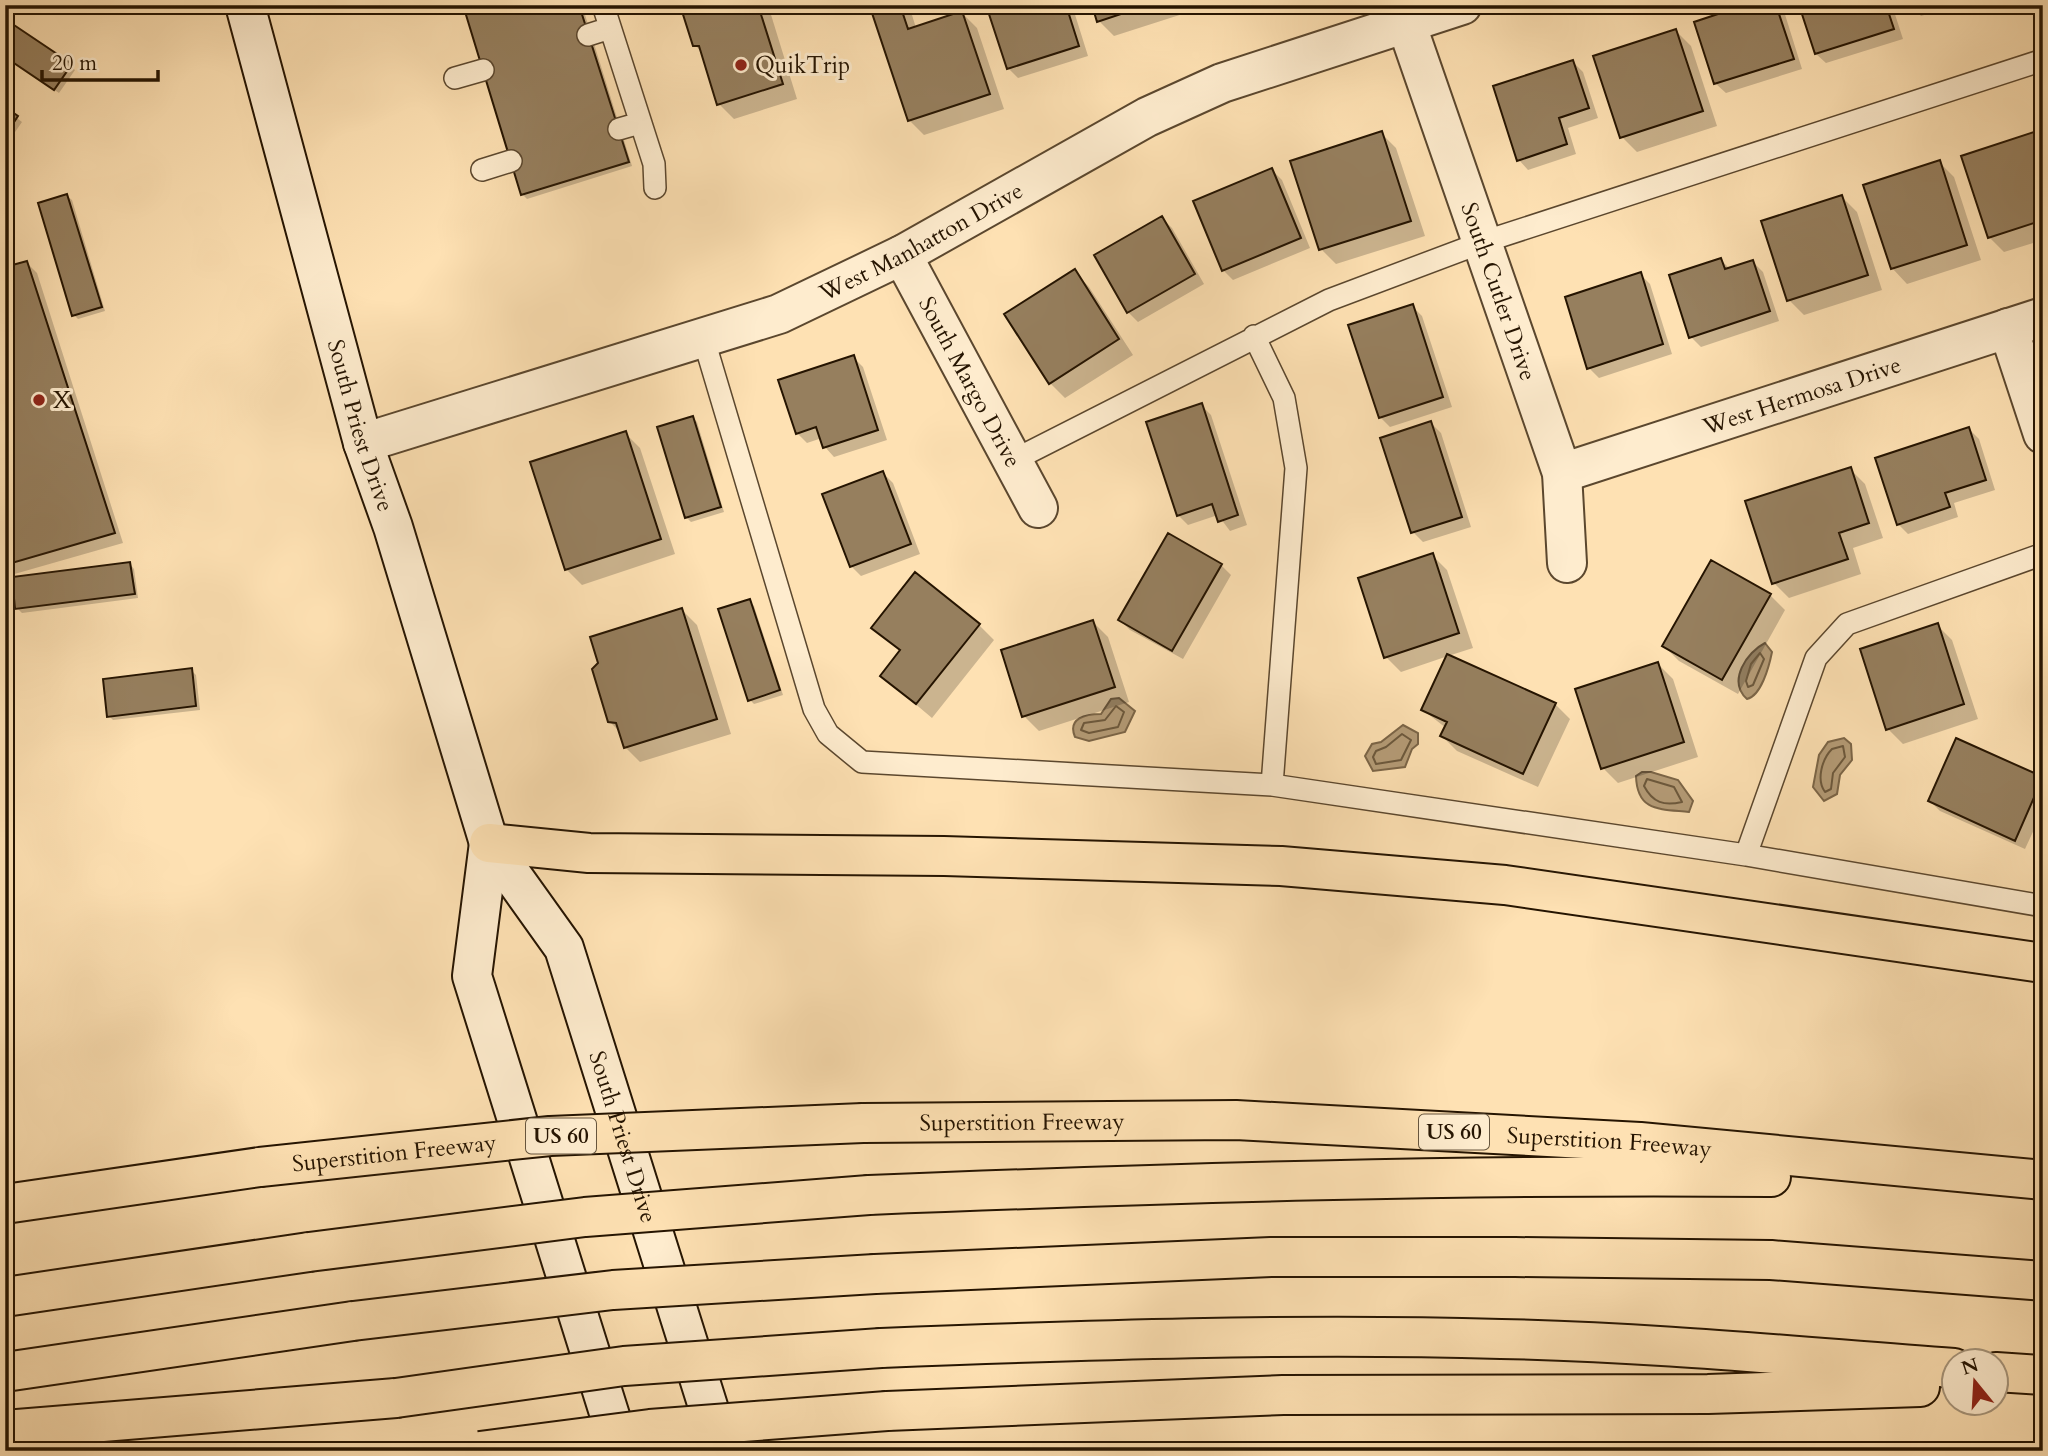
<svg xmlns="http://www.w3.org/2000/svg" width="2048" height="1456" viewBox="0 0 2048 1456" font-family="Cardo,serif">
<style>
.water{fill:#b49b76;stroke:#7b6547;stroke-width:2}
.shadow{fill:#0003}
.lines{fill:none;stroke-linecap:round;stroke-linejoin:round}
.shore{stroke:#6c583c;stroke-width:2}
.building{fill:#967f5e;stroke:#251401;stroke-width:2}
.lane-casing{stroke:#5b472e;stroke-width:24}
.street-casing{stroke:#5b472e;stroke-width:42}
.secondary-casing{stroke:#251401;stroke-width:42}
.highway-casing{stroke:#251401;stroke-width:42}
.lane{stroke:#feecce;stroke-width:21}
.street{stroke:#feecce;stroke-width:38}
.secondary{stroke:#feecce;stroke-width:38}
.highway{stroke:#fee1b3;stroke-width:38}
.highway-bridge-casing{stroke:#251401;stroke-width:42;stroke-linecap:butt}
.highway-bridge{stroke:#fee1b3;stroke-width:38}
.poi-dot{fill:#8f2418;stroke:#feecce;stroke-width:2.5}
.labels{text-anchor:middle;stroke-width:6;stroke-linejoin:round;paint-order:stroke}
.shield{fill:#feecce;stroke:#66553e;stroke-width:2}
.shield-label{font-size:21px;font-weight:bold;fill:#251401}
.poi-label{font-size:23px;fill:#251401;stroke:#feecce;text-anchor:start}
.street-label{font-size:23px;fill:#251401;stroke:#feecce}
</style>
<rect width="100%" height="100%" fill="#fee1b3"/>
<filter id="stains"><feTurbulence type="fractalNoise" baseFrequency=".00286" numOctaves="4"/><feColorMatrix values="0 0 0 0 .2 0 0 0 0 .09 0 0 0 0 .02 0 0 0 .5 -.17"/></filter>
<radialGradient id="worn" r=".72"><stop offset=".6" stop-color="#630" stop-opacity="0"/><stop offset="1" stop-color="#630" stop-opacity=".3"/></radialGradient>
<path class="water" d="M1765,643l7,9c-3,15 -11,44 -25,47 -20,-18 0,-47 18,-56z
M1119,698l16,13 -10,21 -36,9 -14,-4c-8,-19 11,-23 26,-23l10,-15z
M1403,725l15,8v11l-6,5 -7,18 -32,4 -8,-15 7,-12 9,-2z
M1844,738l7,6 1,16 -12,15 -3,19 -13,7 -11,-14 6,-32 9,-13z
M1642,772h9l27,8 15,21 -4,11c-29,-3 -52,0 -53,-36z"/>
<path class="shadow" d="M464,5h118l50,161 -105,33 -4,-4z
M682,5h86l29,94 -63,20 -15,-15 -16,-50 -8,-9z
M881,5h21l10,10 4,13 46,-15 15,15 27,81 -80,26 -15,-15z
M993,5h79l16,51 -70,22 -10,-10z
M1094,5h96l2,6 -78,25 -15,-15z
M1751,5h29l3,3 19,61 -76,24 -10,-9 -20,-61z
M1801,5h91l11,34 -77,24 -10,-9z
M1911,5h45l-35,11z
M1676,31l15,15 26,80 -80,26 -15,-15z
M5,57l65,9 5,4 -16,23z
M1573,62l10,10 15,46 -30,10 8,26 -48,16 -9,-10z
M5,109l17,13 -16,23h-1z
M2043,131v109l-39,12 -15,-15z
M1381,133l15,15 29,88 -89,28 -15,-15z
M1939,162l15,15 27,83 -74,24 -15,-16z
M1272,170l10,10 28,68 -77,32 -10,-10z
M67,196l5,4 33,111 -27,8 -4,-4z
M1842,197l15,15 25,78 -78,25 -15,-15z
M1162,218l10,10 32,56 -66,38 -10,-10z
M1721,260l9,9 23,-7 10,10 16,49 -78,26 -10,-10z
M27,263l10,10 86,270 -112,32 -6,-6v-300z
M1075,272l14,15 44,68 -68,43 -15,-15z
M1640,274l10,10 22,70 -73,24 -10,-10z
M1412,306l10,10 30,91 -62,20 -10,-10z
M853,357l10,10 24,73 -53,17 -9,-10 -3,-9 -15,5 -10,-10z
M1201,405l10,10 36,110 -17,6 -12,-16 -30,10 -10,-10z
M693,418l4,4 27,90 -33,10 -5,-5z
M1431,423l10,10 30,94 -48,15 -10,-10z
M1969,429l10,10 16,51 -41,13 4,14 -50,17 -10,-10z
M625,433l15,15 35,106 -93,31 -15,-15 -35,-107z
M1850,469l15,15 18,54 -30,10 8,26 -72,24 -15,-15z
M883,473l10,10 27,71 -59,22 -10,-10z
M1432,555l15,15 26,78 -25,8 107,48 15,15 -32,68 -81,-36 -15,-15 4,-8 -23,-18 25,-54 -47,16 -15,-15z
M130,564l4,5 4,29 -116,15 -5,-5z
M1221,565l10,10 -48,84 -53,-29 -10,-10z
M1770,595l15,15 -47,84 -59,-33 -15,-15z
M749,601l5,5 29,89 -29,9 -4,-4z
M682,610l15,15 34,109 -91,28 -15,-15 -4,-14 -11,-11z
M1093,622l15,15 21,65 -90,29 -15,-15z
M979,625l15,15 -62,78 -50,-42 19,-24 -28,-24z
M1937,625l15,15 26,79 -75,25 -15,-15z
M1658,664l15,15 25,78 -80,26 -15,-15z
M191,670l5,5 4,35 -87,10 -4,-4z
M1957,740l86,39v31l-18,39 -85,-38 -10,-10z"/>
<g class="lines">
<path class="shore" d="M1760,653l4,6 -11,26 -5,2 -2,-6 5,-17z
M1116,706l8,6 -6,15 -29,6 -8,-3 3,-7 21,-3z
M1402,734l9,6 -10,20 -25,4 -3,-7 3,-6 10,-4z
M1843,746l2,11 -12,16 -2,16 -6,3c-9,-12 -3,-33 7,-43z
M1647,779l27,8 8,15c-18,4 -29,1 -38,-16z"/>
</g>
<path class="building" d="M463,5h116l50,157 -108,33z
M680,5h78l25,79 -66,21 -18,-59h-6z
M875,5h25l8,24 54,-18 28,83 -82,27 -38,-114z
M986,5h80l13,41 -72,23z
M1092,5h56l-51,17z
M1745,5h31l18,54 -80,25 -20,-62z
M1799,5h87l8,24 -79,25z
M5,19l67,45 -18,26 -49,-33z
M1676,29l27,82 -83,27 -27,-82z
M1573,60l16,48 -30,10 8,26 -50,17 -24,-75z
M5,107l13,9 -13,20z
M2043,129v91l-55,18 -27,-82z
M1382,131l29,90 -92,29 -29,-89z
M1940,160l27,85 -76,24 -28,-84z
M1272,168l29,70 -79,33 -29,-70z
M67,194l35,113 -30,9 -34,-113z
M1842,195l26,80 -81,26 -26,-80z
M1162,216l33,58 -68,39 -33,-58z
M1721,258l4,11 28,-9 17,51 -81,27 -20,-63z
M27,261l88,272 -110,32v-298z
M1075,269l44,70 -70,45 -45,-70z
M1641,272l22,72 -76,25 -22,-72z
M1413,304l30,93 -64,21 -31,-93z
M854,355l24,75 -55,18 -7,-21 -20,7 -18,-54z
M1202,403l36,112 -20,7 -6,-18 -35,12 -31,-94z
M693,416l28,91 -36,11 -28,-91z
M1431,421l31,96 -51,16 -31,-95z
M1969,427l17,53 -41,13 5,14 -53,18 -22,-67z
M626,431l35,108 -96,31 -35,-108z
M1851,467l18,56 -30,10 9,26 -76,25 -27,-83z
M883,471l28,73 -61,23 -28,-73z
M1168,533l54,31 -50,87 -54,-31z
M1433,553l26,80 -75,25 -26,-80z
M1711,560l60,34 -49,86 -60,-34z
M130,562l5,32 -120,15 -3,-32z
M915,572l65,52 -64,80 -36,-28 20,-26 -29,-22z
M750,599l30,91 -32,11 -30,-92z
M682,608l35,111 -93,29 -8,-25 -8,-1 -16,-53 6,-6 -8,-26z
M1093,620l22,67 -93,30 -21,-67z
M1938,623l26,81 -78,26 -26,-81z
M1447,654l109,49 -33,71 -83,-38 7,-14 -26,-12z
M1658,662l26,80 -83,27 -26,-80z
M192,668l4,38 -89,11 -4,-38z
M1956,738l87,39 -28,64 -87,-40z"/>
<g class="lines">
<g class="lane-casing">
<path id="lane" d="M603,5l51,159 1,24
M588,35l22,-7
M455,78l28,-8
M619,129l21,-6
M482,170l29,-9
M1254,336l30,62 12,70 -24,317
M703,337l111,372 14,25 34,28 410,23 474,70 297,51
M1012,461l317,-161 154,-58 560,-182
M1746,855l70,-197 31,-34 196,-70"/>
</g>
<g class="street-casing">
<g id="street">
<path id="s1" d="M1406,23l156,450 5,90"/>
<path id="s2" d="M902,255l136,253"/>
<path d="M2008,328l35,106"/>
<path id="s3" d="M363,443l416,-129 123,-59 245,-138 75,-34 240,-78"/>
<path id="s4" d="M1562,473l481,-156"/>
</g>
</g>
<g class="secondary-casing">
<g id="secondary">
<path id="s5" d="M245,5l118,438 30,84 96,316 75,105 158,503"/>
<path d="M489,843l-17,133 149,475"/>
</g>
</g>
<g class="highway-casing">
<g id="highway">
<path d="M489,843l100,10 355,3 337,10 224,19 538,78"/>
<path id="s6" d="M863,1123l373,-3 404,22 403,38"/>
<path d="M869,1195c301,-12 601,-21 902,-18"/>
<path d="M5,1204l255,-37"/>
<path d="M875,1274l396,-17h244l256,3 272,21"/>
<path d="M5,1297l304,-45"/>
<path d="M881,1348c207,-8 413,-15 620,-9 151,3 302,18 453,29"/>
<path d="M5,1372l348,-51"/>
<path d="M1996,1372l47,3"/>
<path d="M887,1411l396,-16 425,-1 212,-7"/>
<path d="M5,1430l391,-32"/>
</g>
</g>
<use href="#lane" class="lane"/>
<use href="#street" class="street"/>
<use href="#secondary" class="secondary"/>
<use href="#highway" class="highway"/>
<g class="highway-bridge-casing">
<g id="highway-bridge">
<path id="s7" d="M260,1167l290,-31 313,-13"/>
<path d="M309,1252l276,-35 284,-22"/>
<path d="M353,1321l260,-31 262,-16"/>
<path d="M396,1398l228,-32 257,-18"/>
<path d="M480,1451l170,-22 237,-18"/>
</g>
</g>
<use href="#highway-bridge" class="highway-bridge"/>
</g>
<g class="poi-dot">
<circle cx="741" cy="65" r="7"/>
<circle cx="39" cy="400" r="7"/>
</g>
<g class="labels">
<g class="shield">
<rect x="1419" y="1114.5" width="70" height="35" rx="5"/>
<rect x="526" y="1118.5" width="70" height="35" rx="5"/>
</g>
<g class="shield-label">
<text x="1454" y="1139">US 60</text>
<text x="561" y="1143">US 60</text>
</g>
<g class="poi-label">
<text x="755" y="73">QuikTrip</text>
<text x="53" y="408">X</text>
</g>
<g class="street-label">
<text dy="8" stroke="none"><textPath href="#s3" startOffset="595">West Manhatton Drive</textPath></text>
<text dy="8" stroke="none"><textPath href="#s1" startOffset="284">South Cutler Drive</textPath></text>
<text dy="8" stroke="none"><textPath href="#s2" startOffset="144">South Margo Drive</textPath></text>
<text dy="8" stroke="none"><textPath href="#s4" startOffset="252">West Hermosa Drive</textPath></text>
<text dy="8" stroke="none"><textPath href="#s5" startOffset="436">South Priest Drive</textPath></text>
<text dy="8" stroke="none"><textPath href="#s6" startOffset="159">Superstition Freeway</textPath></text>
<text dy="8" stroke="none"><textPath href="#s5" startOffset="1200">South Priest Drive</textPath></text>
<text dy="8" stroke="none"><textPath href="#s6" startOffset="747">Superstition Freeway</textPath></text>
<text dy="8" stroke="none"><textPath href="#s7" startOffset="135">Superstition Freeway</textPath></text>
</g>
</g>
<rect width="2048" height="1456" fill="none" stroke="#fee1b3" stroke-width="28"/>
<rect x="7" y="7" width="2034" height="1442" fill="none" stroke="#251401" stroke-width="3.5"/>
<rect x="14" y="14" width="2020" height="1428" fill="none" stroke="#251401" stroke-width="2"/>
<g transform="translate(1975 1382) rotate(342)"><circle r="33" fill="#feecce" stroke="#a7967c" stroke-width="2"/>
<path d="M0-5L12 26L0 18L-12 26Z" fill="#8f2418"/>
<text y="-10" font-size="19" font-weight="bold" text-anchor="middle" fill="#251401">N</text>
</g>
<path d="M42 70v10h116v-10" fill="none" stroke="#251401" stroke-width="3.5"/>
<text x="52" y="70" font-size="21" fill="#251401" stroke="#feecce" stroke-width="5" paint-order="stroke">20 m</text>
<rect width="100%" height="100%" filter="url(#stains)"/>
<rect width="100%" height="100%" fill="url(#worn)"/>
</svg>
